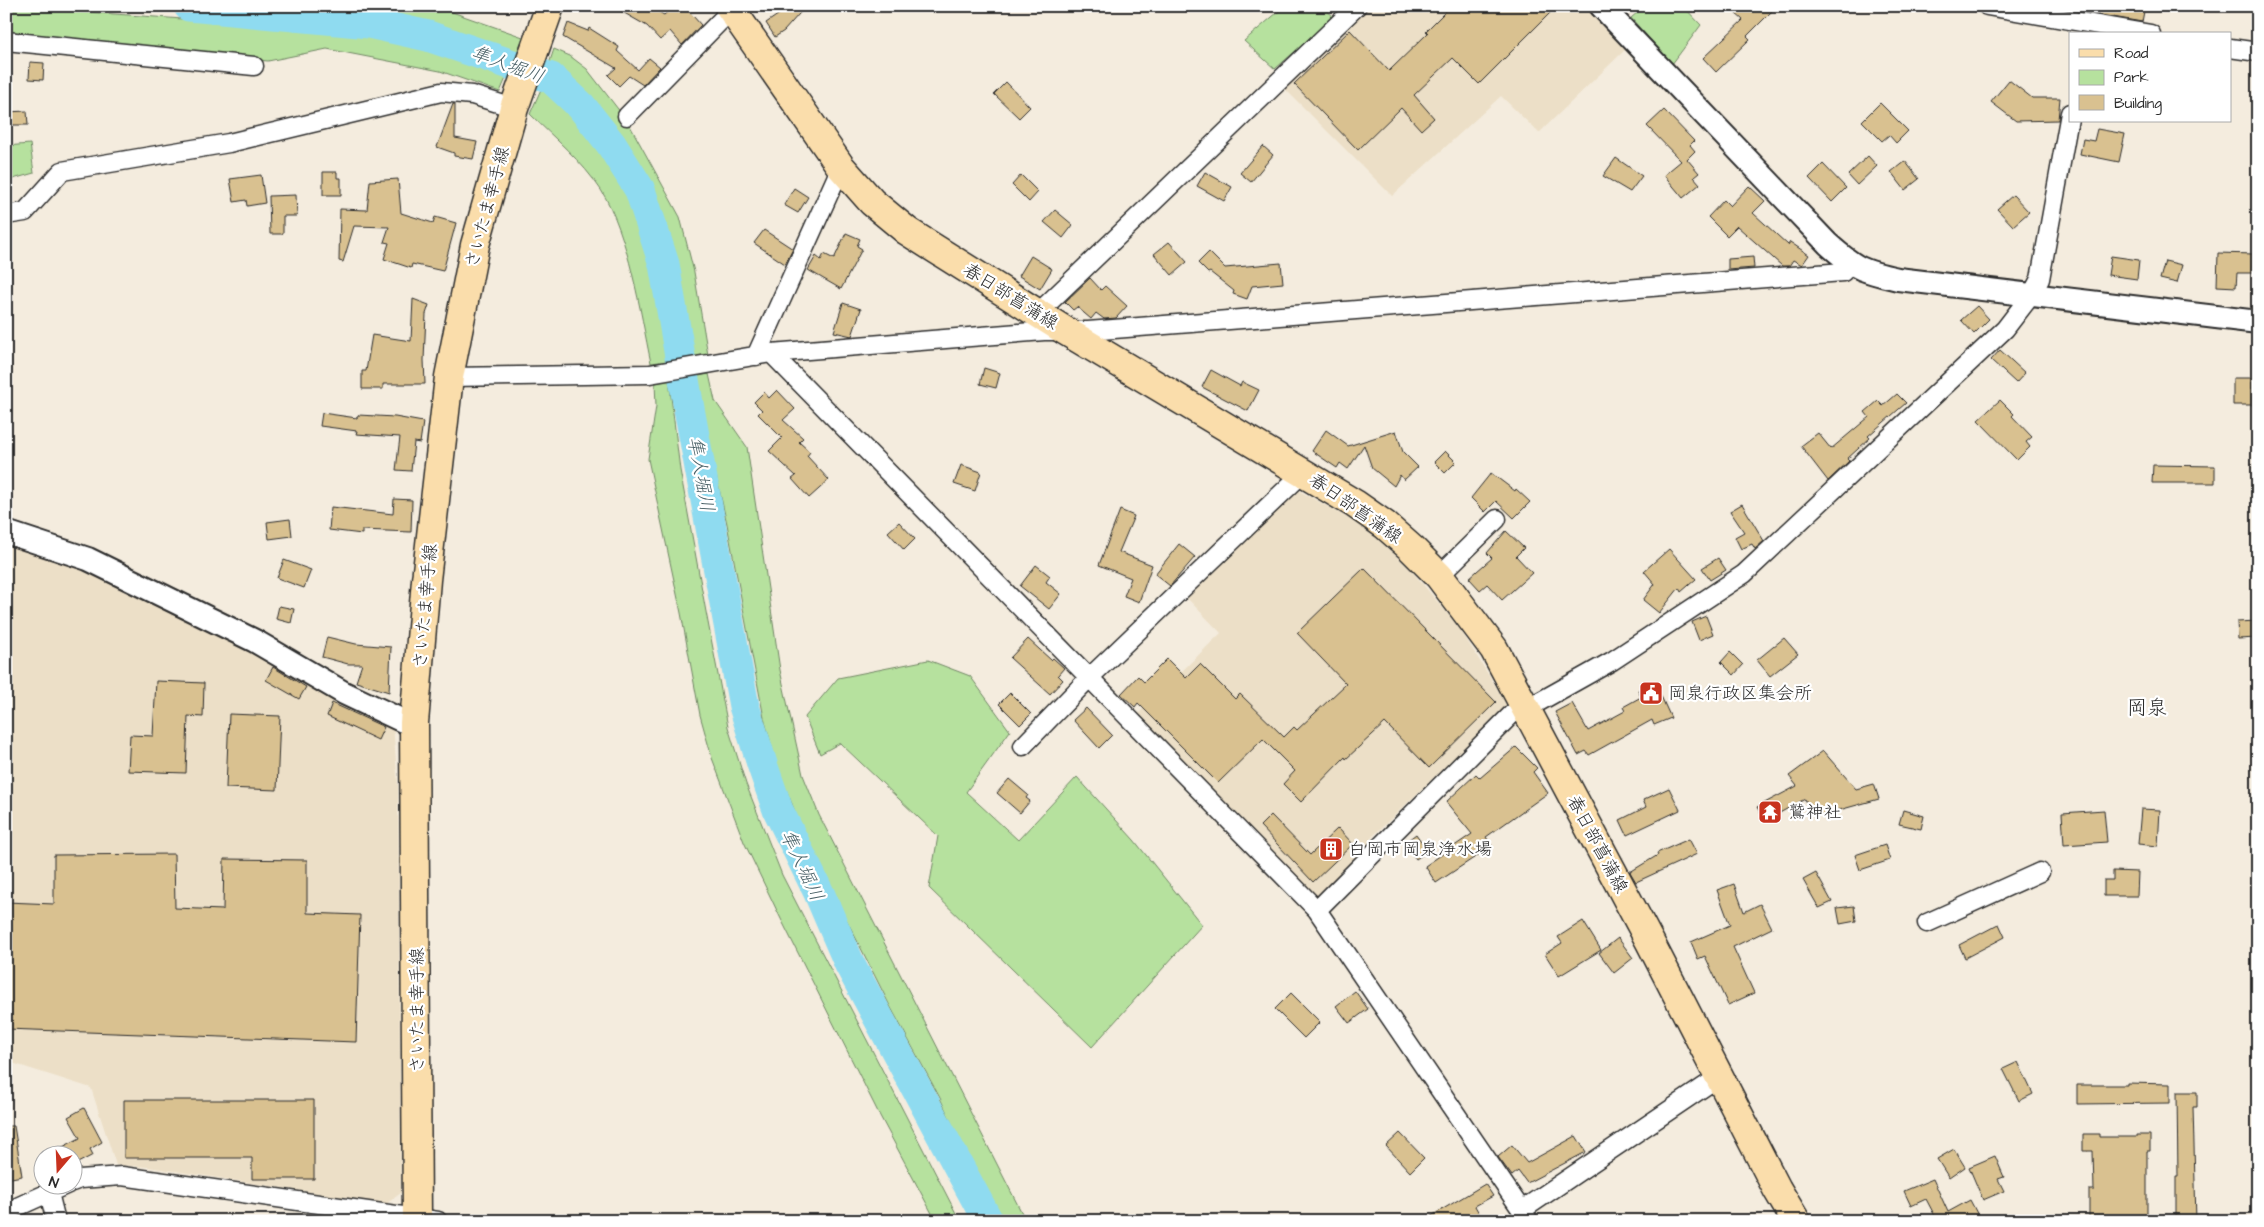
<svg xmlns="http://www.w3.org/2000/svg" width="2264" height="1227" viewBox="0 0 2264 1227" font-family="'Architects Daughter','Klee One',sans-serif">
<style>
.built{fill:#ecdfc7}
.green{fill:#b6e19e;stroke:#708664}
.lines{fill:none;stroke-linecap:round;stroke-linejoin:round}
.river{stroke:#8fdbf0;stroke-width:31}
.building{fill:#d9c190;stroke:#2b2b2b}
.minor-casing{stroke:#2b2b2b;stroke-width:21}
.tertiary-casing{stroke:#2b2b2b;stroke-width:26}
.primary-casing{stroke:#2b2b2b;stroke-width:31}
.minor{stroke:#fff;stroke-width:18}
.tertiary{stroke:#fff;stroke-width:22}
.primary{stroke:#faddab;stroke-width:28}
.labels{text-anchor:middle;stroke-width:4.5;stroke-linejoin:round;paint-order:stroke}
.street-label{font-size:18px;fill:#2b2b2b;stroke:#fff}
.poi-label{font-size:18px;fill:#2b2b2b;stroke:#fff;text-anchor:start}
.water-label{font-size:19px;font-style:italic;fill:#496066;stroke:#fff}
.quarter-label{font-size:20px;fill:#2b2b2b;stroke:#fff}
</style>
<rect width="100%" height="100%" fill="#f4ecde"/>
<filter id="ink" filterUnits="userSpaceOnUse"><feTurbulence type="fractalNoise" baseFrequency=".02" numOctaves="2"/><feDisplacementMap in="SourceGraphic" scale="10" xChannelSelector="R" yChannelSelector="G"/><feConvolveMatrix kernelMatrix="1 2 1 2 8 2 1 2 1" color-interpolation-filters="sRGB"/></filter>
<g filter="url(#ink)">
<path class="built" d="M1365,6h222l40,42 -88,85 -38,-37 -109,100 -111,-111z
M1296,489l52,29 31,21 31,30 48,57 50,80 -136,131 -4,12 -49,46h-9l-173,-180 84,-82 -37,-38z
M6,542l33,8 82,34 272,141 5,61 3,407 -15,11 -238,-37 -32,-2 -25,-77 -85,-27z"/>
<path class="green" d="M6,6l339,25 67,14 95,31 -7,16 -60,-21 -113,-22 -59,12 -262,-25z
M312,6h123l88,31 -7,18 -75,-29 -78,-17z
M1285,6h37l12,11 -59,52 -31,-28z
M1645,6h38l18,19 -29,39 -41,-46z
M554,49l16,7 17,13 41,53 52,95 14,55 14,83 -16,4 -23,-108 -19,-54 -31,-57 -44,-54 -27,-19z
M542,87l14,7 24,24 52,77 15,43 14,58 3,28 -2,13 6,24 -17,2c-11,-52 -22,-128 -50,-173 -19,-29 -47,-52 -71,-76z
M30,144l4,29 -28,8v-35z
M709,374l6,27 32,46 33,223 23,105 16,40 207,406h-24l-24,-42 -38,-81 -50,-92 -84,-167 -28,-70 -14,-51 -37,-194 -33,-147z
M669,380l11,90 26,142 22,115 18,57 36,91 178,346h-24l-56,-105 -99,-197 -37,-77 -32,-84 -12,-43 -19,-102 -33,-154 8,-53 -1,-23z
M928,660l42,16 40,55 -44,61 52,48 59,-63 57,63 68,85 -110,122 -163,-159 9,-52 -98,-93 -20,11 -15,-37 33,-39z"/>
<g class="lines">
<path class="river" d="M189,6l180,17 59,13 123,42 30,28 30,38 29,46 24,74 24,139 56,303 19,61 15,43 41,83 31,72 138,256"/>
</g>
<path class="building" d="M612,6h37l15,9 10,-9h10l17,19 -19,20 -12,-14 -10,9 -13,-14z
M791,6h15l-22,25 -9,6 -9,-14z
M1451,6h106l-78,78 -26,-26 -39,37 20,23 -13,12 -20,-22 -43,42 -64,-66 56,-54 39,41 39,-38 -2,-2z
M1727,6h50l-30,30 3,3 -34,33 -13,-14 40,-38z
M2089,6h56l-3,16 -53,-9z
M568,23l20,8 1,-3 30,19 -2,4 21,19 11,-12 11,9 -17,18 -14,-9 -10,10 -11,-11 8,-7 -53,-31z
M30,62l14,1 -1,17 -14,-1z
M2009,80l23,18h28l-2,22 -42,1 -25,-19z
M1006,82l24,25 -11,11 -25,-24z
M1880,103l28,28 -12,12 -7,-8 -7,6 -20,-20z
M453,104h2v34l22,4 -4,17 -19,-3v-3l-17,-6z
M1664,110l30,31 -4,4 5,6 -8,8 12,14 -5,4 6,7 -17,14 -19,-23 17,-14 -34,-35z
M27,111l1,14h-22v-13z
M2097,129l28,5 -6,28 -39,-8 3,-15 11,2z
M1263,146l10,9 -22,27 -11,-9z
M1868,156l9,10 -20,19 -9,-10z
M1616,158l26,18 -12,16 -27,-16z
M1905,161l14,18 -14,11 -14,-18z
M1823,164l23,24 -14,14 -23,-24z
M323,172h14v6h4v17h-18z
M1205,172l27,15 -8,14 -27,-15z
M261,175l4,28 -18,3 -1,-6 -12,2 -4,-23z
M1021,175l17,17 -9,10 -17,-17z
M398,179l3,34 32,10 2,-6 21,6 -13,48 -31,-7 -1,4 -27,-9 5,-16 -5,-1 5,-15 -35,-1 -11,36 -4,-1 1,-52 27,1 3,-29z
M1749,186l16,15 -12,12 35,32 2,-3 19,13 -7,10 -9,-5 -4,6h-7l-45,-40 -10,10 -19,-19 16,-17 6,6z
M794,188l14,9 -10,16 -14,-8z
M296,195l1,21h-14v18h-13l-1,-38z
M2013,195l16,17 -16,14 -16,-17z
M1055,210l18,15 -10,13 -19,-16z
M764,230l29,19 -8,15 -31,-21z
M846,233l14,6 -3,7 5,3 -21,40 -33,-19 8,-14 5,4 3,-6 10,5z
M1169,242l18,20 -15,13 -18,-21z
M1209,252l16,16 56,-5 2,20 -31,3 -5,13 -14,-5 1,-3 -24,-19 -2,1 -10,-10z
M2218,253l35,1 -1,19h-15l-1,14 -19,-1z
M1031,256l21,13 -12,20 -21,-13z
M2111,256l28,4 -2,19 -29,-4z
M1753,257l1,11 -26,2v-11z
M2165,261l17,4 -5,18 -17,-4z
M1090,278l11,12 4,-4 22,20 -11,12 -12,1 -8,-6 -5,6 -14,-12 -4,3 -8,-8z
M413,299l16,6 -3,9 -2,46 1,24h-42v5h-21v-18h4l6,-36 39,6z
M843,303l18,6 -9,27 -18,-4z
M1977,306l12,13 -15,15 -13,-14z
M2000,350l25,23 -9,10 -25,-23z
M984,368l16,5 -4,15 -16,-4z
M1211,370l29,16 2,-4 17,8 -11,21 -46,-24z
M2233,378h19v27h-19z
M777,390l18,19 -12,11 20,18 -4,4 11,10 -3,4 22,24 -20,18 -17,-19 4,-3 -27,-25 13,-13 -24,-24 4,-4 -8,-8 10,-10 5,6z
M1897,394l9,9 -38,33 2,2 -23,21 2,2 -21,20 -27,-35 17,-13 13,16 38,-32 -4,-5 13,-11 5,5z
M2000,400l14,14 -2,2 20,21 -6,5 4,5 -13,13 -39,-40z
M322,413l35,5 1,-3 37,2 28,5 -3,21 -6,-1 -3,29 -15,-1 4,-33 -44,-3 1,-3 -37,-5z
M1326,430l22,16 48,-15 7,21 15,15 -14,13 -4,-5 -6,11 -22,-18 -8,-23 -16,24 -8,-6 -3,5 -25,-17z
M1445,451l11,11 -11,11 -11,-11z
M961,465l20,7 -6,19 -21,-7z
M2153,465l62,1v17h-63z
M1491,473l24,18 1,-2 14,13 -16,16 -18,-17 -11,11 -14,-14z
M394,499l18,1 -1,32 -49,-2v4l-33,-4 2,-23 62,7z
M1742,504l22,37 -9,8 -3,-5 -11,5 -6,-12 9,-5 -14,-21z
M1120,510l14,6 -15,36 33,13 -13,37 -15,-6 7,-18 -32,-13z
M290,519l2,17 -23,3 -2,-17z
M899,522l16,17 -11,11 -16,-18z
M1506,531l18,17 -8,8 16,17 -30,27 -15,-16 -7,6 -11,-12 23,-20 -5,-5z
M1179,544l16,13 -25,29 -15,-12z
M1669,549l27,30 -15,13 -2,-4 -20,25 -16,-13 12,-16 -11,-13z
M1718,558l8,12 -16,10 -8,-12z
M284,560l27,10 -7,18 -27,-10z
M1036,565l14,11 -4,6 15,12 -12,15 -29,-23z
M1364,568l132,134 -67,66 -44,-45 -39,36 -1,-2 -44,45 -18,-18 12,-13 -32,-32 -45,44 -80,-80 -3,4 -14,-13 17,-18 6,6 23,-23 19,19 14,-14 35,35 5,-5 44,43 10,-10 3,3 49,-46 -49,-51z
M279,606l15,3 -3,14 -15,-4z
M1706,616l7,18 -14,6 -7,-18z
M2258,621v17l-20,1 -1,-17z
M327,637l29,7 35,3 -2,45 -33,-10 6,-18h-14l-26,-7z
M1784,638l14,16 -28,22 -13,-16z
M1028,639l23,21 2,-2 11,10 -6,7 5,5 -13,14 -40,-36z
M1730,652l13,13 -9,10 -13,-13z
M273,667l33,20 -7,12 -33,-19z
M156,681l48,2 -1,34 -15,-1 -2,57 -58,-2 2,-36 23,1z
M1655,683l16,35 -17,7 -2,-5 -63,35 -3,-4 -8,4 -23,-43 17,-9 16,28 37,-20 -2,-4 18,-10 -3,-7z
M1010,693l21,21 -11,11 -21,-21z
M332,703l52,24 -6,13 -51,-24z
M1086,708l26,27 -13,13 -26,-28z
M229,714l51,2 -3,74 -51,-2z
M1516,747l21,21 -4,4 15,21 -62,44 6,9 -56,37 -11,-17 47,-32 -26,-32 30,-28 4,4z
M1823,751l33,38 18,-5 5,15 -65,18 -9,-18 -40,22 -8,-14 40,-21 -8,-10z
M1009,779l19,16 -2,3 4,3 -10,12 -23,-20z
M1669,788l11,22 -53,25 -7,-15 26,-13 -3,-7z
M2141,809l19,1 -2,36 -20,-2z
M1903,810l21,6 -3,13 -22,-5z
M2104,810l3,32 -43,3 -2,-32z
M1271,815l39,40 28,-27 15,16 -40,38 -53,-56z
M1416,834l12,17 -12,8 -12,-16z
M1689,839l8,15 -61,28 -6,-10 28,-17 -1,-2z
M1885,845l5,15 -30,10 -5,-15z
M174,854l1,54 48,2 1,-51 83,1v53l53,2 -4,127 -350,-13v-127l48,2v-49z
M2113,871l25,1 -1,24h-33v-16h9z
M1816,873l16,29 -13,6 -16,-28z
M1734,884l10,28 16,-8 12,24 -39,19 21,46 -26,12 -23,-49 -7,3 -7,-17 39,-17 -13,-35z
M1854,906l2,15 -16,3 -3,-16z
M1583,921l18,29 -42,26 -14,-22 17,-11 -4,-6z
M1999,924l6,13 -40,21 -6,-13z
M1618,938l15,20 -19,15 -15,-20z
M1355,991l13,18 -19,14 -13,-17z
M1291,993l29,29 -16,16 -29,-29z
M2018,1062l15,32 -14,7 -16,-32z
M2127,1083l43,1v19l-93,1v-19h50z
M2177,1092h20v15h-4l3,114h-20v-44h2z
M124,1100h190v79h-62v-21h-128z
M84,1108l18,34 -12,7 3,6 -21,11v-12h-23l31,-16 -12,-21z
M6,1126h8l8,50 -16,3z
M1400,1133l24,25 -14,14 -24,-26z
M2083,1134h16v3h37v-2h14v16h-3v70h-58v-31h5l-1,-39h-10z
M1576,1136l10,16 -59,31 -9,-12 -6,5 -14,-19 14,-12 15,18z
M1954,1149l11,18 -16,11 -12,-19z
M1995,1156l9,21 -6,2 6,12 -21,9 -14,-33z
M1933,1179l15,33 22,-12 11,21h-50l5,-3 -10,-19 -15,7 -7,-15z
M1485,1184l8,12 -18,10 4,7 -12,8h-44z"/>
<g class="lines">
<g class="minor-casing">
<path id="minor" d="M1987,6l164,28
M6,41l248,25
M2230,48l28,4
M627,116l108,-110
M6,215l19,-3 37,-41 167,-28 212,-51 31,3 42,13
M1038,313l319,-307
M771,353l546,557 212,311
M756,356l85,-189
M449,377l201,-3 121,-21 273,-22h44l755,-59 6,-9
M1439,576l58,-57
M1023,746l66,-68 215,-206
M1317,910l196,-197 12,-7 12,-3 75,-42 132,-87 261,-245 27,-35 8,-15 30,-166
M1927,923l113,-51
M72,1182l8,-3 42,-3 316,45
M49,1193l7,28
M1522,1210l198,-134
M6,1212l62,-28"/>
</g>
<g class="tertiary-casing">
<path id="tertiary" d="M1601,6l227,238c28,25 34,27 70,35l360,43
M6,532l82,27 167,82 89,52 59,28 11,2"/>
</g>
<g class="primary-casing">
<path id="primary" d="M729,6l112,161 31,35 35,29 157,99 291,174 30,21 27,24 27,27 55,73 156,293 127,247 19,32
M417,1221l-3,-498 12,-143 23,-203 26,-132 39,-137 36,-102"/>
</g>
<use href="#minor" class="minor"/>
<use href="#tertiary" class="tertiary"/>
<use href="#primary" class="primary"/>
</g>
</g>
<defs>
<g id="civic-square" transform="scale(1.25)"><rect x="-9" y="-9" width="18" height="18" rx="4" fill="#c8321e" stroke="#fff"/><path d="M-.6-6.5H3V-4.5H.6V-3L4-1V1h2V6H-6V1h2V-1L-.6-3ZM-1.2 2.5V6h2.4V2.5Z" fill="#fff"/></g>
<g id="temple-square" transform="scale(1.25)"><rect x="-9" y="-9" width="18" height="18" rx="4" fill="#c8321e" stroke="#fff"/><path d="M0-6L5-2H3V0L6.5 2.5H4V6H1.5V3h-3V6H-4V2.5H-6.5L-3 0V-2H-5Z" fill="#fff"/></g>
<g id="building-square" transform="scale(1.25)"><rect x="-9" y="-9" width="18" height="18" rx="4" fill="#c8321e" stroke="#fff"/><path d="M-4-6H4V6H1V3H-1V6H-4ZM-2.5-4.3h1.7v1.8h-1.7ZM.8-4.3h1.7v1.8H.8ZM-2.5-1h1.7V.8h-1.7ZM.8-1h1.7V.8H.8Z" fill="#fff"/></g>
</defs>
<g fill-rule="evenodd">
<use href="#civic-square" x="1651" y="693"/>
<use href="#temple-square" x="1770" y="812"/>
<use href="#building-square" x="1331" y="849"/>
</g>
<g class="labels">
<g class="street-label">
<text transform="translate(487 207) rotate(-75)" y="6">さいたま幸手線</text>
<text transform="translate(1011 296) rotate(32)" y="6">春日部菖蒲線</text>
<text transform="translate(1356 508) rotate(35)" y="6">春日部菖蒲線</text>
<text transform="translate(425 606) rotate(-85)" y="6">さいたま幸手線</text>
<text transform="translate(1598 844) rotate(62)" y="6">春日部菖蒲線</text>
<text transform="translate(417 1010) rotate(-90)" y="6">さいたま幸手線</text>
</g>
<g class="poi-label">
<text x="1668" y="699">岡泉行政区集会所</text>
<text x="1788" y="818">鷲神社</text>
<text x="1348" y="855">白岡市岡泉浄水場</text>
</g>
<g class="water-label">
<text transform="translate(508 64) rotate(20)" y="7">隼人堀川</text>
<text transform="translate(702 474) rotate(80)" y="7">隼人堀川</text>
<text transform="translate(803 865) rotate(65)" y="7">隼人堀川</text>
</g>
<g class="quarter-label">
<text x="2147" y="714">岡泉</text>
</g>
</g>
<rect width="2264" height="1227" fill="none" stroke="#fff" stroke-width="25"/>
<rect x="12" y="12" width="2239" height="1202" fill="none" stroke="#2b2b2b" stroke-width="2" filter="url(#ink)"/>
<rect x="2069" y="32" width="162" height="90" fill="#ffffff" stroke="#aaaaaa"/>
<rect x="2079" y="49" width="25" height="8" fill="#faddab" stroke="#aaaaaa"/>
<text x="2114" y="58" font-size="15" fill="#2b2b2b">Road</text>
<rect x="2079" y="70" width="25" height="15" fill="#b6e19e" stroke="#aaaaaa"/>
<text x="2114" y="82" font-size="15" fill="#2b2b2b">Park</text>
<rect x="2079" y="95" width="25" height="15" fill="#d9c190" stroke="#aaaaaa"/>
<text x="2114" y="108" font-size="15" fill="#2b2b2b">Building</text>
<g transform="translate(58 1170) rotate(199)"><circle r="24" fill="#ffffff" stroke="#aaaaaa"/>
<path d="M0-4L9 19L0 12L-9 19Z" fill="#c8321e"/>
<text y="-8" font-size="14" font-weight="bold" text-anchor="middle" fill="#2b2b2b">N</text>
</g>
</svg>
